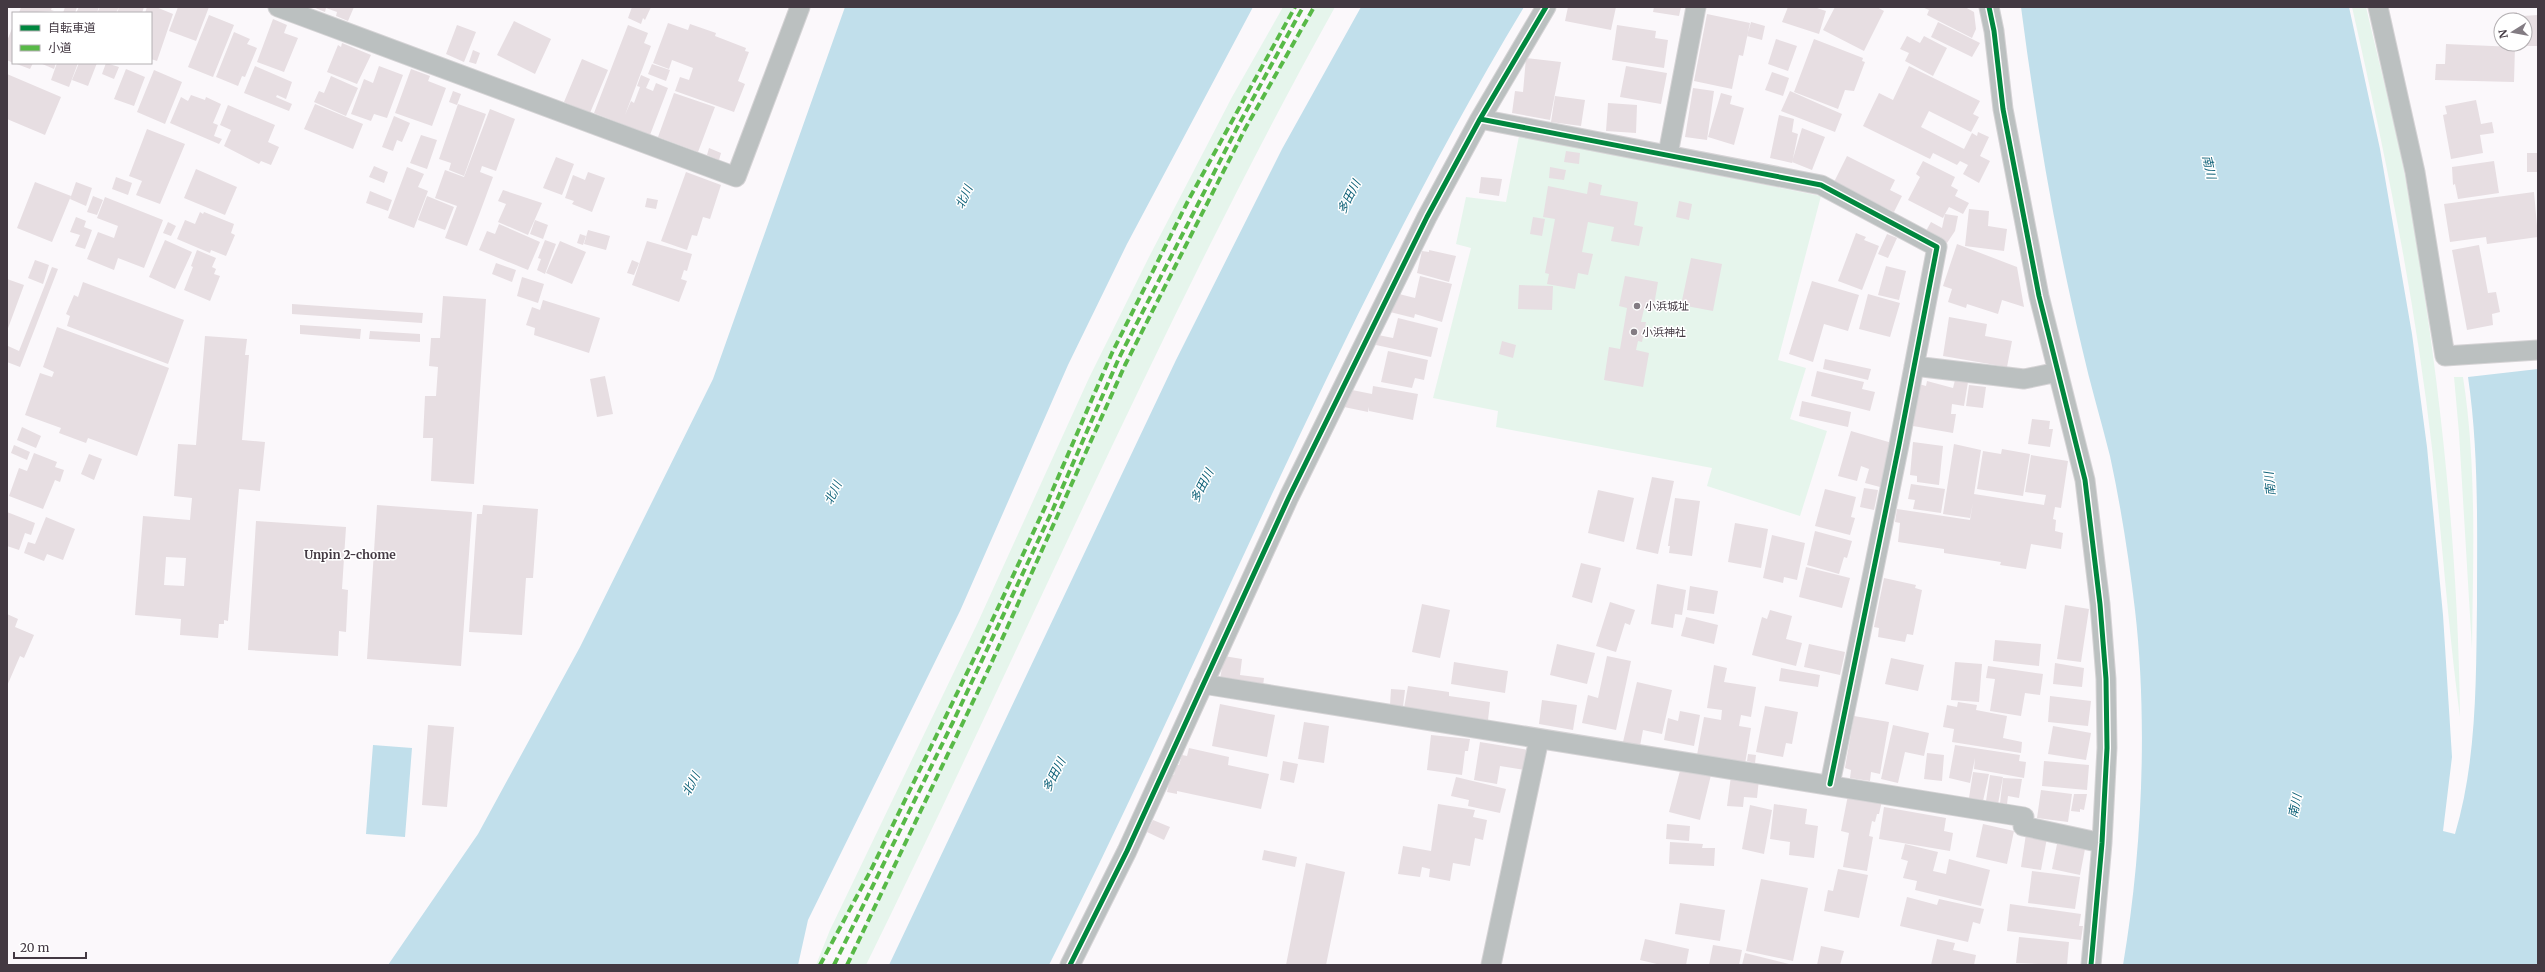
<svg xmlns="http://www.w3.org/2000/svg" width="2545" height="972" viewBox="0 0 2545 972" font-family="Merriweather,'Noto Sans JP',serif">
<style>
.green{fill:#e6f5ec}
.water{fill:#c1dfeb}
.building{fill:#e7dee2;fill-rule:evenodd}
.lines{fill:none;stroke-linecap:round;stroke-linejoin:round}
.minor-casing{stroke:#d5d3d5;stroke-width:21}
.minor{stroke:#bbc0c0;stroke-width:19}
.quiet{stroke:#58b947;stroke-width:4;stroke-dasharray:8 4;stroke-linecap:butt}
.cycleway-casing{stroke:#fff;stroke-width:8}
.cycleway{stroke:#00873e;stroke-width:5}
.poi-dot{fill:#837c83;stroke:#fff;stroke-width:1.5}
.labels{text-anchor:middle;stroke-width:3;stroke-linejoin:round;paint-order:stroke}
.poi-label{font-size:11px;fill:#433942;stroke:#fff;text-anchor:start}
.water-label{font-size:12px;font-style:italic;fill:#0e6178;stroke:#fff}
.neighbourhood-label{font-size:12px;font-weight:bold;fill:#433942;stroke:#fff}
</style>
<rect width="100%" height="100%" fill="#fbf8fb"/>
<path class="green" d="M1283,7h12l-106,193 -76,154 -66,150 -64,136 -112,230 -50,95h-5l14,-35 148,-308 111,-244 60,-121 83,-160z
M1313,7h22c-173,311 -312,639 -469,958h-20l143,-300 135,-301 120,-235z
M2352,7h14c13,56 28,112 39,169 32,179 53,359 55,541 -12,-90 -18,-180 -28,-269 -17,-149 -47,-296 -80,-441z
M1519,136l302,60 -43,164 28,8 -16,51 37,12 -27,85 -93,-30 5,-18 -216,-41 2,-16 -65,-13 38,-150 -15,-4 10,-47 40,5z
M2454,377h9c14,90 10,181 9,272l-13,-216z"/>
<path class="water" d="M845,7h408l-126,237 -59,121 -108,246 -152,309 -10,45h-410l90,-131 102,-187 133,-268z
M1361,7h163c-184,306 -314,640 -475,958h-160l287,-605 106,-211z
M2021,7h328l31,142 32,185 15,113 16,168 9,142 -9,74 12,3c22,-74 21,-155 22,-231 0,-76 2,-151 -9,-226l70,-8v596h-415c19,-110 25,-244 12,-355 -6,-51 -14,-103 -25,-154 -9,-36 -20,-72 -28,-108 -27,-113 -46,-226 -61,-341z
M373,745l39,3 -7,89 -39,-3z"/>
<path class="building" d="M21,7h31l-1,3 3,1 -35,2z
M65,7h12l-2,6h-12z
M79,7h20l-2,6h-21z
M100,7h19l-3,6h-19z
M119,7h25l-2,6h-25z
M147,7h9l17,7 -16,47 -6,-2v-46h-6z
M178,7h31l-13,34 -27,-10z
M313,7h41l-6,14 -12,-5 1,-4 -11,-4 -1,4z
M632,7h19l-6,13 -2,-2 -2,6 -13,-6z
M1568,7h48l-5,23 -46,-9z
M1654,7h27l-2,9 -26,-4z
M1788,7h26l12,4 -7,23 -37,-12z
M1835,7h42l7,4 -20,40 -41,-21z
M1922,7h43l9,5 2,17 -4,9 -45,-23 2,-5z
M2517,12v8h-10v-7z
M1707,14l43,9 -7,33 -4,-1 -7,34 -38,-8z
M209,15l25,10 -21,52 -25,-10z
M2538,15v31h-16v-2h3v-24h-3v-4z
M273,19l14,6 -3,8 14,5 -14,34 -27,-10z
M514,21l37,18 -16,35 -38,-19z
M1751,22l14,4 -3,14 -15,-4z
M1938,22l42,21 -8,14 -41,-20z
M668,23l20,7 2,-6 26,9 -1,3 31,12 -1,3 4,1 -11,29 7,3 -11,28 -59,-21 5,-14 9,3 4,-12 -21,-8 -3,9 -16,-6z
M457,25l19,7 -12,30 -18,-8z
M628,25l20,8 -4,10 7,3 -26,69 6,-14 3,2 6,-16 -3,-1 4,-11 9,4 -4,9 7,3 3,-8 12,5 -18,47 -56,-22z
M1617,25l39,6 -1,7 13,2 -4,28 -52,-8z
M13,26v37l-6,-3v-19z
M234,32l16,7 -3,5 10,4 -12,29 -3,-1 -4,10 -22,-9z
M1907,36l13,7 4,-7 23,12 -14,28 -28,-15 4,-8 -9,-4z
M1776,39l21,7 -9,25 -20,-7z
M1814,39l49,19 -1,3 3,1 -11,29 -9,-1 -7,19 -44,-17z
M342,43l29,12 -14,29 -30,-12 11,-27 3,2z
M2446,44l69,3 -1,35 -79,-2 1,-16h9z
M473,50l7,3 -4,11 -7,-2z
M1526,58l35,4 -11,58 -38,-7 3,-22 8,1z
M582,59l26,11 -18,43 -26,-11z
M14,63h19l-3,6z
M40,63h16l-2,6z
M57,63h21l-9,24 -18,-7z
M79,63h18l-9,23 -16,-6z
M106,63l13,4 -5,12 -12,-5z
M652,64l18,6 -4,11 -18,-7z
M255,66l37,16 -6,17 -9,-4 -1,2 16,7 -3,7 -45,-18z
M379,66l24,9 -16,43 -13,-4 -3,7 -20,-7 13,-35 9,4z
M1626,66l41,7 -6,31 -41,-7z
M1909,66l71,35 -7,13 6,3 -8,15 -42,-21 -8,16 43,22 8,-16 5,3 1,-4 11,5 -9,19 10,5 -11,22 -16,-9 5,-9 -8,-4 -3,4 -24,-12 -3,6 -67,-33 16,-33 14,7z
M126,69l19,8 -11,29 -20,-7z
M411,69l19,7 -2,5 18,7 -14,38 -37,-13z
M154,70l28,12 -17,42 -28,-12z
M1772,72l17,6 -6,18 -18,-6z
M7,74l54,23 -16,38 -38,-16z
M331,76l27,12 -12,28 -32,-14 5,-11 5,2z
M1693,88l21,3 -7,49 -22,-3z
M453,91l8,3 -4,11 -8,-3z
M1790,91l52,23 -7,18 -54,-21z
M674,93l41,14 -17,45 -40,-15z
M1721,93l11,3 -2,8 14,4 -10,37 -26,-8z
M191,95l14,5 1,-3 15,7 -8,19 5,2 -4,11 8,3 -3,5 -49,-21 11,-26 7,4z
M1555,96l30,4 -4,26 -30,-4z
M2476,100l5,24 11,-2 2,11 -14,2 3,18 -32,6 -8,-44 4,-1 -2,-8z
M1608,103l29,2 -1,28 -30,-2z
M315,104l48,20 -10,25 -49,-20z
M458,104l28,10 -22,62 -15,-6 2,-7 -12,-4z
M228,105l47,20 -7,17 11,5 -8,18 -10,-4 -2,3 -35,-18 7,-16 -11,-5z
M490,109l25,10 -19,52 -14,-5 -2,6 13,5 -14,38 -8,-4 8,4 -12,31 -22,-8 12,-32 -22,-8 10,-28 19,7z
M1779,115l15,4 -2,13 6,2 -6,29 -22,-5z
M394,116l16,7 -8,19 -5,-2 -4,11 -11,-4z
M1802,128l23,9 -13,33 -20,-8z
M147,129l38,15 -25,60 -24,-9 6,-14 -13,-5z
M421,135l16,5 -10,29 -17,-6z
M709,148l12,5 -2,7 -12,-5z
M1566,151l14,2 -1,11 -15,-2z
M2527,153h11v19h-11z
M1847,156l48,24 -5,10 12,6 -8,16 -60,-30z
M556,157l18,7 -12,31 -19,-7z
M1923,161l32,16 -4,9 7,4 -3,6 14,7 -6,11 -14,-7 -4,7 13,2 -3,15 -8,12 -21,-12 5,-9 11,6 3,-14 -2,4 -35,-18 12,-23 -4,-3z
M2494,161l5,32 -41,6 -3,-15 -2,1 -1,-18z
M374,166l14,6 -4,11 -15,-6z
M407,167l17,7 -6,13 10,4 -14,37 -26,-10z
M1550,167l16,3 -2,10 -15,-2z
M196,169l41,18 -12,28 -41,-17z
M588,172l17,6 -13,34 -20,-8 2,-3 -9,-3 8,-23 12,5z
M686,172l35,13 -11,34 -7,-2 -6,19 -5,-1 -5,15 -26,-9z
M116,177l16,6 -4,12 -16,-6z
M1481,177l21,2 -3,17 -20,-3z
M35,182l36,14 -19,46 -35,-14z
M76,182l16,6 -6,18 -16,-7z
M1589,182l13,3 -2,10 38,7 -4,23 9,2 -4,19 -28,-5 3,-14 -26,-5 -6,30 11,2 -5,21 -10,-2 -3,16 -28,-5 2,-10 -4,-1 10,-54 -12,-2 5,-31 39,8z
M503,190l39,13 -14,32 -30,-13 8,-18 -8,-3z
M370,191l22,9 -4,11 -22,-8z
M2534,192l4,45 -51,7 -1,-7 -36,5 -6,-38z
M93,196l10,4 -6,15 -10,-3z
M427,196l27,11 -9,23 -27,-10z
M105,197l58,23 -19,48 -26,-10 -4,12 -27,-11 11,-27 16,6 4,-12 -21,-8z
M647,198l11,2 -2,9 -11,-2z
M1679,201l13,3 -3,16 -13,-3z
M1969,209l20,2 -1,15 19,3 -3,22 -39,-5z
M200,212l3,2 1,-2 30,12 -3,9 4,2 -9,21 -15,-6 -1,3 -33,-14 8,-19 10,4z
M76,217l10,4 -2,6 8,3 -7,19 -10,-3 5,-11 -10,-3z
M1533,217l12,2 -3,17 -12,-2z
M535,220l13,5 -5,14 -13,-5z
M168,222l8,4 -5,10 -8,-3z
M499,224l41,18 -12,28 -49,-20 8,-19 8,3z
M588,230l22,6 -4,14 -22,-6z
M1856,233l10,4 -2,3 15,6 -17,44 -24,-9z
M580,234l6,2 -3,9 -6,-2z
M1887,234l10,4 -9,20 -10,-4z
M165,240l27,12 -17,37 -26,-12z
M545,240l11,4 -11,30 -8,-4 4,-11 -3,-1z
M560,241l26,11 -14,32 -26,-11z
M647,241l45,13 -5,17 -3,-1 -3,9 6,2 -8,21 -47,-17z
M1957,244l60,23 7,40 -22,-7 -4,14 -31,-10 -1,4 -18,-6 4,-13 -9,-3z
M2479,245l9,48 8,-1 4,20 -8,2 1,11 -26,5 -15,-80z
M197,250l19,8 -4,9 4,2 -2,5 6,2 -10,25 -26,-11 9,-23 -2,-1z
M1429,250l27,6 -7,26 -32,-9 5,-22 7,1z
M1691,258l31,6 -9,47 -32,-6z
M35,260l14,5 -6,19 -15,-6z
M632,260l7,3 -5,12 -7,-2z
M496,263l20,7 -4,12 -20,-8z
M1886,266l20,5 -7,29 -21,-5z
M52,267l6,2 -38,98 -13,-5 1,-16 11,5z
M1420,276l32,8 -10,38 -27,-8 -1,4 -24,-6 9,-18 16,4z
M1625,276l33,6 -5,29 -9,-2 -3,13h5l-4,20 -4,-1 -2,9 13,3 -6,34 -39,-7 5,-33 11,2 7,-41 -8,-2z
M522,277l22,7 -6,19 -21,-7z
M7,279l17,6 -17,46z
M1812,281l47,14 -11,36 -24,-7 -11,38 -24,-8z
M83,282l101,38 -16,44 -101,-38 3,-10 -4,-2 8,-19 4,2z
M1519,285l34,1 -1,24 -34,-1z
M1868,294l32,9 -10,34 -31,-8z
M443,296l43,3 -12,185 -43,-3 2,-43h-10l2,-42h11l2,-29 -9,-1 2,-28h9z
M543,300l57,18 -11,35 -55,-18 1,-7 -9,-3 6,-18 8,3z
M292,304l131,9 -1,10 -130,-9z
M1949,317l38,7 -2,12 27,5 -5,26 -64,-11z
M1398,318l40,10 -7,29 -55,-12 2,-10 15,3z
M300,325l61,4 -1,10 -60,-5z
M57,327l112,41 -32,88 -49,-18 -2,5 -27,-10 2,-5 -36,-13 15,-42 12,4 2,-5 -11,-5z
M370,331l50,3v8l-51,-3z
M205,336l42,3 -2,16h4l-7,85 23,2 -5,49 -21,-2 -11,132 -4,-1v4h-5l-1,14 -38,-3 1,-16 -46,-4 8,-99 47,4 2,-22 -18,-2 4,-52 18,1zM166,557l20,1 -2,28 -20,-1z
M1502,341l14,4 -3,13 -14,-4z
M1388,351l40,9 -4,20 -9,-2 -3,10 -31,-6z
M1825,359l46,10 -3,11 -45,-11z
M1817,371l47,11 -2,7 13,3 -5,19 -59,-15z
M605,376l8,38 -16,3 -7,-38z
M1955,380l13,2 -4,24 -12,-2 -1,10h5l-3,19 -40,-7 6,-42 7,2 1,-5 26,7z
M1969,385l17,2 -3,21 -17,-2z
M1373,386l45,8 -5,26 -44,-9v-4l-1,5 -24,-5 8,-17 20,4z
M1802,401l49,11 -3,15 -49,-11z
M2032,419l18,2 -1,8h4l-3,18 -22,-3z
M22,427l19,9 -5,12 -19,-8z
M1851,431l41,12 -12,44 -15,-4 4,-14 -8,-3 -4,15 -19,-5z
M1913,442l30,4 -4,39 -22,-3v-6l-7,-1z
M1954,444l27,6 -7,44 70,11 2,-10 -21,-3 6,-37 37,6 -7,47 -6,-1 -2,12 3,1 -1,11 8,2 -2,16 -30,-5 -5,25 -26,-4 1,-3 -57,-9v-4l-46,-7 2,-19 -5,-1 2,-13 73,11 3,-17 -3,15 -27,-4z
M14,445l16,7 -3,8 -16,-7z
M2002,449l28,5 -7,42 -46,-7 6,-38 18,3z
M34,453l23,9 -2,5 9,3 -4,12 -5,-2 -12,29 -34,-13 10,-28 8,3z
M89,454l13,5 -8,21 -13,-6z
M1652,477l22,4 -16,73 -22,-5z
M1911,484l34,5 -4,24 -28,-4 2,-9 -7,-1z
M1864,488l14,2 -4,20 -14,-3z
M1825,489l31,8 -5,20 4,1 -5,17 -35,-9z
M1598,490l36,8 -10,44 -36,-9z
M1675,498l25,3 -8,55 -23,-3 1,-7h-2z
M377,505l95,7 -11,154 -94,-7z
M483,505l55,4 -5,69h-7l-4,57 -53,-3 8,-118h5z
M7,512l28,11 -4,12 -6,-2 -6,17 -12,-4z
M46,517l29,12 -12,31 -16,-6 -3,7 -20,-8 4,-11 7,2z
M256,521l90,6 -4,62 6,1 -2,42 -7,-1 -1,25 -90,-6z
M1735,523l33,6 -7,39 -33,-6z
M1815,531l37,10 -5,17 -3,-1 -5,17 -32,-9z
M1772,535l33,8 -8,37 -13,-3 -1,6 -20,-5z
M1581,563l20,5 -9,35 -20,-6z
M1806,567l44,11 -8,30 -43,-11z
M1884,578l32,7 -1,3 7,2 -9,45 -6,-1 -2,8 -27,-5 1,-9 -5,-1z
M1657,584l29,6 -4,25 -7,-1 -2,14 -22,-4z
M1690,586l28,5 -4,23 -27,-4z
M1610,602l25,8 -5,15 -5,-2 -9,29 -20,-6z
M1422,604l28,6 -10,48 -28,-6z
M2065,605l24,4 -8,53 -24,-3z
M1770,610l22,6 -6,23 16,4 -6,23 -44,-11 10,-38 5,2z
M7,614l11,5 -3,8 19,8 -10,23 -4,-2 -13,30z
M1686,617l32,8 -4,19 -33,-8z
M1995,640l46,4 -2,22 -46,-5z
M1557,644l38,9 -8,31 -37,-9z
M1809,644l36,8 -5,23 -36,-8z
M1224,656l18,3 -2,16 24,3 -1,8 -43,-7z
M1607,656l24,5 -15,69 -34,-7 6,-28 10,3z
M1891,658l33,7 -6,26 -33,-7z
M1454,662l54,9 -3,22 -54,-9z
M1955,662l27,2 -3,38 -28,-2z
M2055,663l29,5 -2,19 -29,-3z
M1714,665l13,3 -3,14 32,5 -5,30 -10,-2 -2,11 12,2 -6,36 -48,-9 7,-38 17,3 1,-10 -15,-2z
M1988,666l55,8 -3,21 -15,-2 -4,23 -31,-5 5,-32 -9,-1z
M1781,668l39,7 -2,12 -39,-6z
M1637,682l35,8 -10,44 -19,-4 -3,16 -17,-4z
M1408,686l41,6v4l41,6 -2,18 -84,-12z
M1391,689l14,1 -2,17 -13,-2z
M2050,696l41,5 -3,25 -40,-4z
M1542,700l35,5 -4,25 -34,-6z
M1958,702l19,3 -1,5 31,6 -4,22 19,4 -1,11 -69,-11 2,-13 -11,-2 4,-22 10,2z
M1220,704l55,11 -8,42 -55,-11z
M1765,706l33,6 -6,32 -6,-1 -3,14 -27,-5z
M1680,711l20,4 -6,31 -30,-6 4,-22 10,3z
M1854,716l35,6 -9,52 -9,-2 -1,9 -20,-3 1,-8 -6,-2z
M1304,722l25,4 -5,37 -26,-4z
M428,725l26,2 -7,80 -25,-2z
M1893,725l36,8 -5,23 -19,-4 -7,31 -17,-4z
M2053,726l38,7 -5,27 -38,-6z
M1431,735l39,4 -2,12h-3l-3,24 -35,-5z
M1480,742l49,8 -4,20 -25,-4 -3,18 -23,-4z
M1955,745l65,10 -1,6 7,1 -2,16 -50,-9 1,-11 -5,25 -21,-5z
M1189,748l40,9 -1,8 41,9 -8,35 -84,-18v3l-10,-2 4,-17h3l2,-10h3l3,-10 5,1z
M1927,753l17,2 -2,26 -18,-2z
M1748,754l8,1 -1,8 -8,-2z
M1283,761l15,3 -4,19 -14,-3z
M2044,761l45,4 -2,25 -45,-4z
M1681,767l30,8 -11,45 -31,-8z
M1973,772l16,2 -6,27 -14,-3z
M1990,775l13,2 -5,27 -12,-3z
M1731,776l28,3 -2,19 -13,-1 -1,10 -16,-1z
M1456,777l50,12 -6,24 -32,-7 1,-6 -18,-4z
M2003,778l19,1 -3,19 -11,-2 -1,8 -7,-1z
M2041,790l31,4 -4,28 -31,-4z
M2074,794h13l-3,16 -4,-1v3l-9,-1z
M1848,795l34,6 -3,13h-2l-2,8 -3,-1 -3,15 4,1 -6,34 -24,-4 6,-34 -8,-2z
M1438,804l37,6 -2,7 14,3 -4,20 -8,-2 -5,28 -17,-3 -3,18 -21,-4 1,-8 -8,-2 -2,10 -22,-3 5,-28 28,5z
M1774,804l33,5 -2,15 13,2 -4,32 -25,-3 1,-13 -20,-3z
M1750,805l22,5 -8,44 -22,-5z
M1884,807l62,11 -2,13 9,2 -3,18 -71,-12z
M1153,820l17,7 -6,13 -17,-8z
M1667,824l23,2 -1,15 -23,-2z
M1983,824l31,7 -7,33 -31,-7z
M2026,834l21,4 -6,32 -20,-3z
M1670,842l33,2 -1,4h13l-1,18 -45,-2z
M1905,844l33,8 -5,19 13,3 3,-15 41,11 -9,36 -66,-16 2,-9 -14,-3 5,-17 -7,-2z
M2057,844l28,5 -5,26 -28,-6z
M1264,850l33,7 -2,10 -33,-7z
M1306,863l39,9 -19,93h-40z
M1838,869l30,6 -9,43 -35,-7 4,-21 5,1z
M2032,871l48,6 -5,32 -47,-6z
M1761,879l47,9 -15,73 -47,-10z
M1907,897l30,8 2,-6 45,10 -4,15 -7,-2 -5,20 -68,-16z
M1680,903l45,7 -5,31 -45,-7z
M2010,904l71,10 -2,12h4l-2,14 -74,-9z
M2019,937l50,5 -2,23 -51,-2z
M1645,939l44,10 -3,16h-25l-21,-5z
M1937,939l18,4 -2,7 23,5 -2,10h-43z
M1713,945l29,5 -3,15h-30z
M1821,946l23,5 -4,14h-23z
M1745,953l44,11v1h-47z"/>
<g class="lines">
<g class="minor-casing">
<path id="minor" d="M278,7l458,170 64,-170
M1989,7l5,24 9,78 36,187 46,184 15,124 6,75 1,69 -5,95 -11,122
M2378,7l37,165 30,184 93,-6
M1480,119l341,66 116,62 -38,198 -69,339
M1668,154l28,-147
M1914,366l110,13 34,-7
M1203,684l821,133
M2023,826l79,17
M1070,965l57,-114 162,-354 138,-280 53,-98 66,-112
M1491,965l48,-226"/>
</g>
<use href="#minor" class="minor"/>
<path class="quiet" d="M820,965l51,-95 112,-230 64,-137 65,-150 77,-154 106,-192
M834,965l119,-243 100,-213 66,-151 119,-232 65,-119
M847,965l143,-299 135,-301 120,-236 69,-122"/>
<g class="cycleway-casing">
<path id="cycleway" d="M1989,7l5,24 9,78 36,187 46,184 15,124 6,75 1,69 -5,95 -11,122
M1480,119l341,66 116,62 -38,198 -69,339
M1070,965l57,-114 162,-354 138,-280 53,-98 66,-112"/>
</g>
<use href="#cycleway" class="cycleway"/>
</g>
<g class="poi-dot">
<circle cx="1637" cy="306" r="4"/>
<circle cx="1634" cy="332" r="4"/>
</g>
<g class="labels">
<g class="poi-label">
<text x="1645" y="310">小浜城址</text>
<text x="1642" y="336">小浜神社</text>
</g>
<g class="water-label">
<text transform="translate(2209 167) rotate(77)" y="4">南川</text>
<text transform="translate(964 197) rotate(-66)" y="4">北川</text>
<text transform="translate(1349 197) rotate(-63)" y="4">多田川</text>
<text transform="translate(2270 484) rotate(-96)" y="4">南川</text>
<text transform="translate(1202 486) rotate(-63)" y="4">多田川</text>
<text transform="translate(833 493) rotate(-65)" y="4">北川</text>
<text transform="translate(1054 775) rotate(-63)" y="4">多田川</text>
<text transform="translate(691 784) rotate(-62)" y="4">北川</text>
<text transform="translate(2295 806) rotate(-78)" y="4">南川</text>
</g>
<g class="neighbourhood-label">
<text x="350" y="559">Unpin 2-chome</text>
</g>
</g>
<rect width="2545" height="972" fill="none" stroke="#433942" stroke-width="16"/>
<rect x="12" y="12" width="140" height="52" fill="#ffffff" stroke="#b4b0b3"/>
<rect x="20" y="25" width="20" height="6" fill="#00873e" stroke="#b4b0b3"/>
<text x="48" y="32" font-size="12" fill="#433942">自転車道</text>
<rect x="20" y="45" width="20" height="6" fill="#58b947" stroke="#b4b0b3"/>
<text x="48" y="52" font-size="12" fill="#433942">小道</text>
<g transform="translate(2513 32) rotate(259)"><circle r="19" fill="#ffffff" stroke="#b4b0b3"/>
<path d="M0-3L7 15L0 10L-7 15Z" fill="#837c83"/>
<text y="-6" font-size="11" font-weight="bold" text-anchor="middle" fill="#433942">N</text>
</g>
<path d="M14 952v6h72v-6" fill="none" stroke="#433942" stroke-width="2"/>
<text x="20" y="952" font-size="12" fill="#433942" stroke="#ffffff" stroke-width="3" paint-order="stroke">20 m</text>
</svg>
